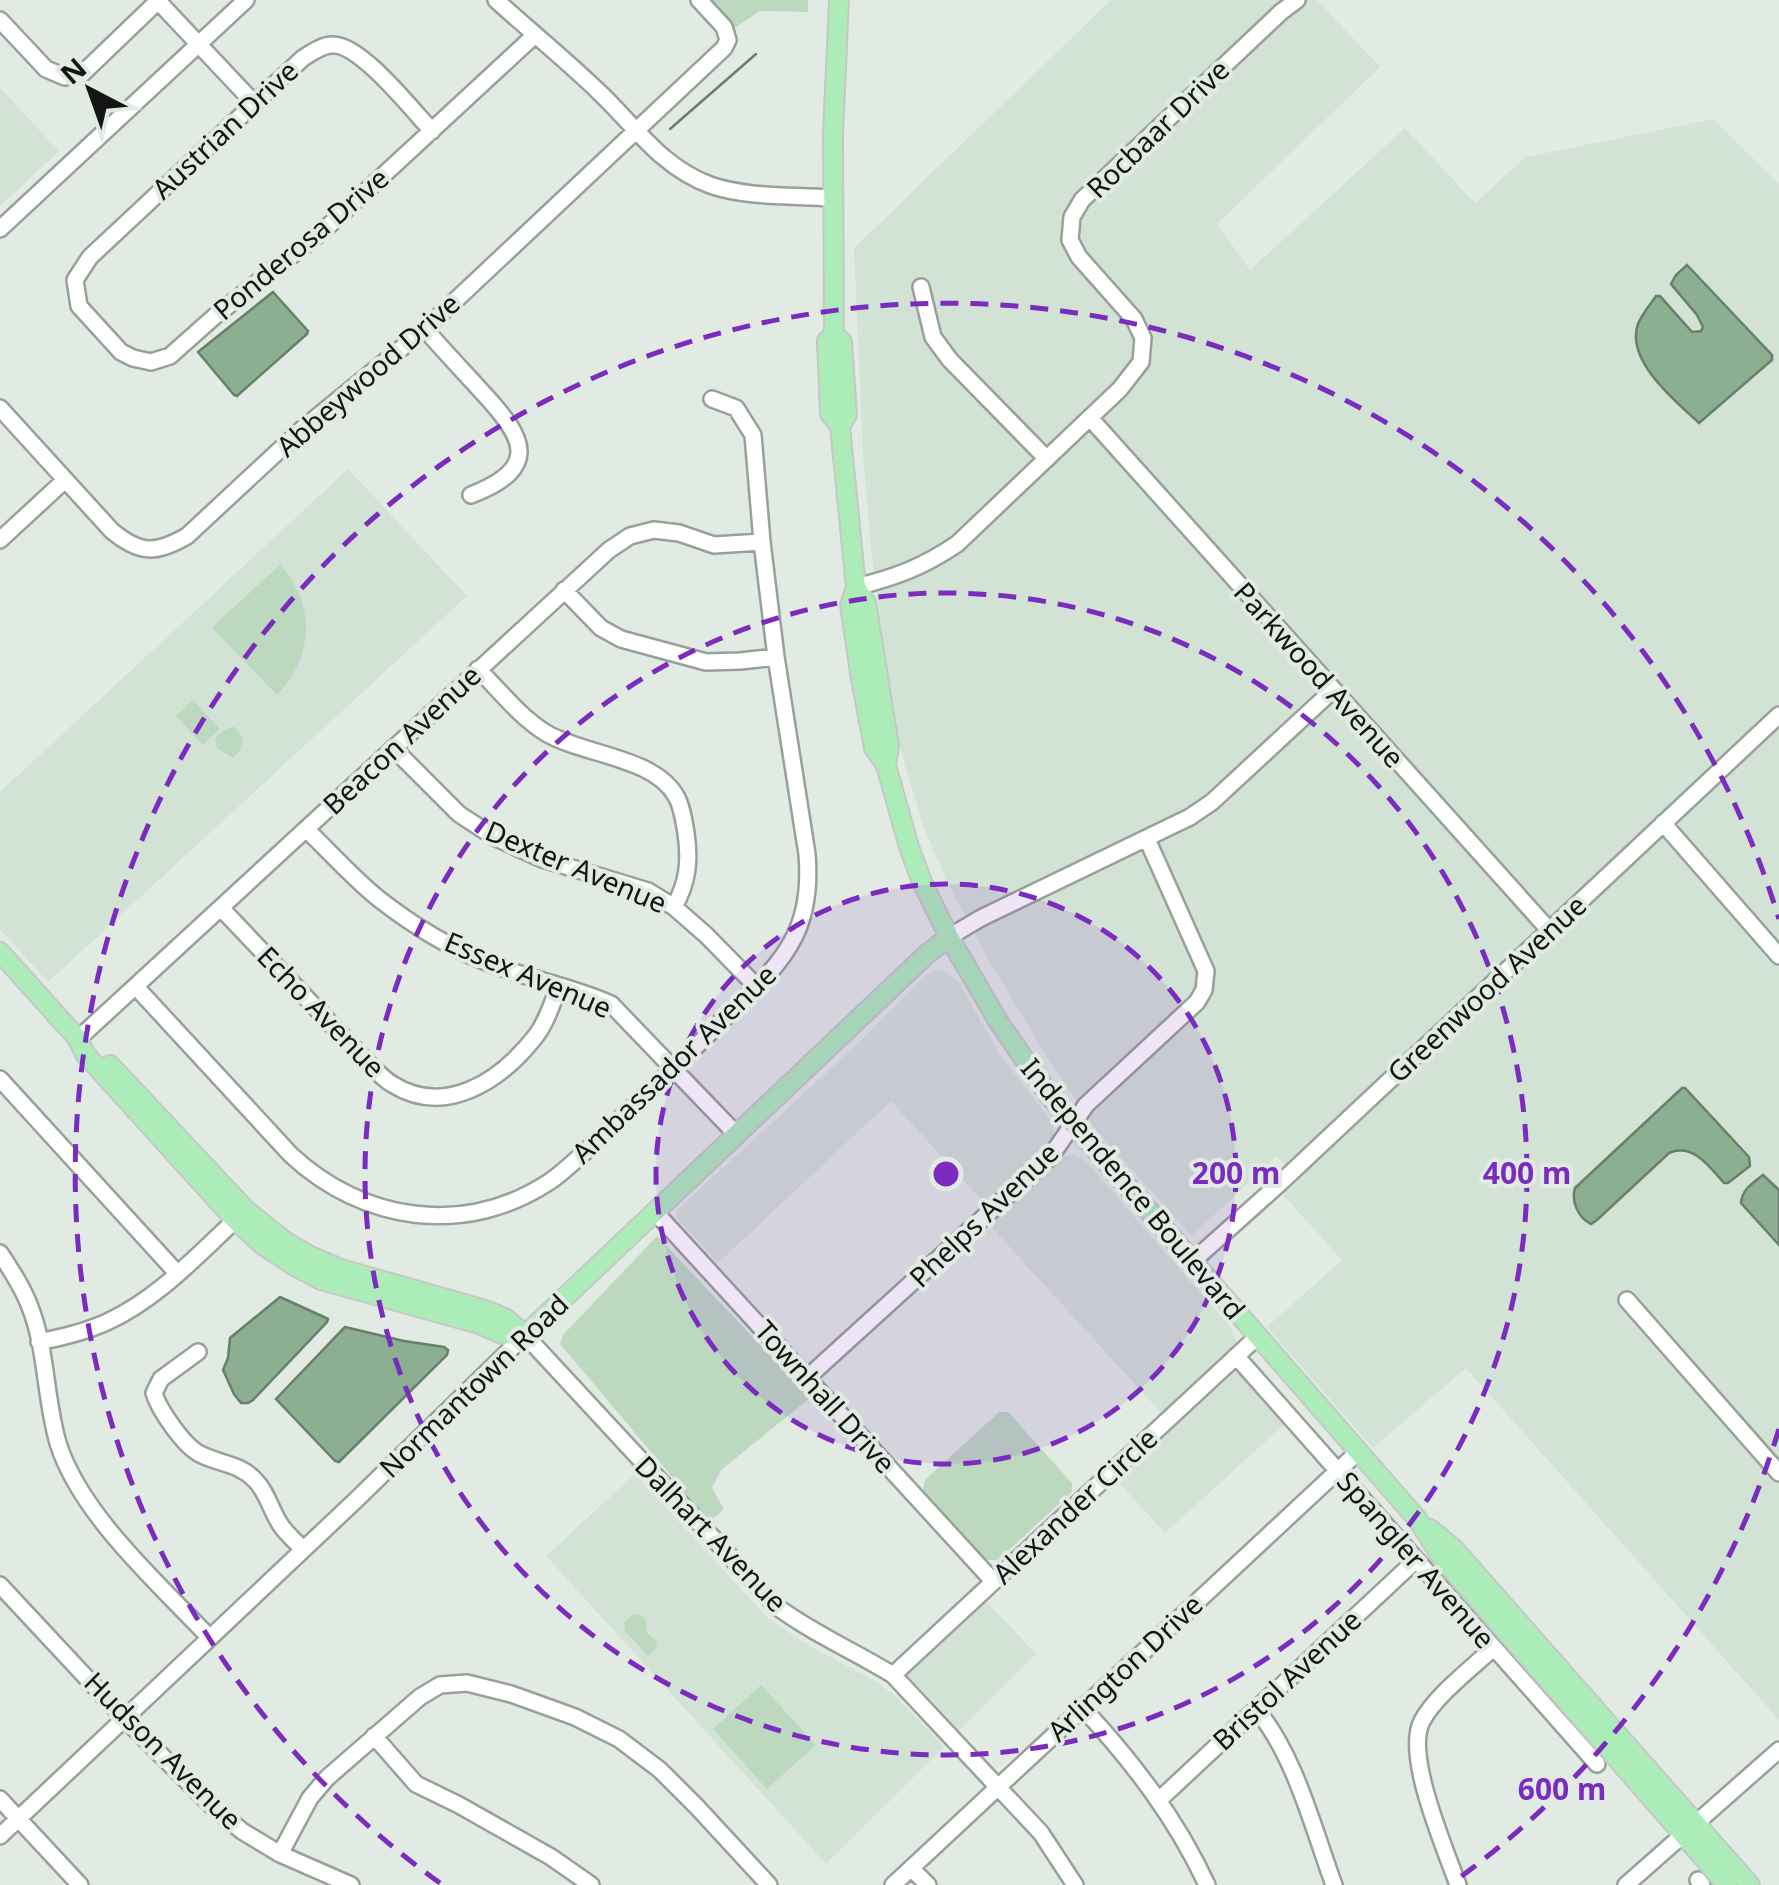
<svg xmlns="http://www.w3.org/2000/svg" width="1779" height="1885" viewBox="0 0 1779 1885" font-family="'Noto Sans',sans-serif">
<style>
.built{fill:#d2e2d4}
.green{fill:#bcd9c0}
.water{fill:#8cae91;stroke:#67806b;stroke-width:2.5}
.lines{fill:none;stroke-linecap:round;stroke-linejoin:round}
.stream{stroke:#67806b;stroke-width:2.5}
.minor-casing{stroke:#98a199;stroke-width:20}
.major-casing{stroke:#c6c7c6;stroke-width:22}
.minor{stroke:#fff;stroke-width:15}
.major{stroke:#acecb9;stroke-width:18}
.ring{fill:none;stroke:#7b2cbf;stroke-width:5;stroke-dasharray:18 12}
.labels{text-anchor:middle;stroke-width:8;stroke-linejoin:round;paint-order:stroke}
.street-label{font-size:28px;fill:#121512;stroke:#e2ebe3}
.centre{fill:#7b2cbf;stroke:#e2ebe3;stroke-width:5}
.ring-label{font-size:30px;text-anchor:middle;font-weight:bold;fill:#7b2cbf;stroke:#e2ebe3;stroke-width:8;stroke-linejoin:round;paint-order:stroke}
</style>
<rect width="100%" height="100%" fill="#e2ebe3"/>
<path class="built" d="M1111,0h206l63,67 -163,157 33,46 155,-142 70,75 51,-46 187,-38 66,65v1536l-313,-352 -93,80 -106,-121 75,-67 -59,-65 15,-15 -21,-24 -85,80 -96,-106 -52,-77 -55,-93 -43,-80 -24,-58 -22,-74 -17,-102 -12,-98 -8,-94 -9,-206z
M0,88l59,63 -59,55z
M348,469l119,127 -419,386 -48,-53v-137z
M937,970l8,2 13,9 42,74 52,67 3,12 -4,9 -66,61 -94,-103 -173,162 -42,-46 1,-7 171,-157 78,-78z
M1072,1154l11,4 147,169 7,16 -2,10 -70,64 -172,-188 -1,-7 3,-6 64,-58z
M1236,1366l50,57 -121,110 -51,-56z
M635,1474l133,144 35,24 74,40 18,14 49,51 -118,117 -280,-308z
M983,1598l53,56 -78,78 -55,-58z"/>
<path class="green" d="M709,0h99v12l-48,-1 -27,18z
M280,565c37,39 33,93 -3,130l-64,-66 2,-5z
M193,700l27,29 -17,16 -27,-29z
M231,727h4l8,12 -4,13 -6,6 -16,-10 -2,-9 9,-9z
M657,1236l153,162 -89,72 -9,18 12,21 -14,13 -150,-178 3,-9z
M999,1412h9l64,71v9l-74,68h-11l-64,-70 2,-10z
M633,1614c15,2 12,7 15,20l8,6 1,8 -9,8 -23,-25 -1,-8z
M761,1685l55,60 -49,44 -54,-60z"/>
<path class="water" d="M1687,265l85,90v5l-73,63c-24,-22 -74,-63 -61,-99 4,-10 12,-19 18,-28h4l32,36 9,-1 2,-4 -6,-12 -26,-31 5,-9z
M273,292l35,39 -1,3 -70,62 -3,-1 -36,-43z
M1682,1088h3l64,69 1,9 -22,17h-4c-15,-17 -31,-40 -55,-30l-72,67 -6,4c-13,-6 -20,-23 -16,-36z
M1763,1175l16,15v55l-38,-42c1,-14 12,-20 22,-28z
M280,1297l44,20 4,2 -1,3 -74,78 -5,3h-7l-7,-9 -11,-24 5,-12 2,-20z
M345,1327l59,14 40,6 4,3 -1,5 -108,107 -4,-1 -59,-62z"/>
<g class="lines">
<path class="stream" d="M670,129l86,-75"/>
<g class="minor-casing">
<path id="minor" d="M157,0l97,103
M496,0c34,31 70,60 103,92 36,34 62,75 111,93 37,13 83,10 122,13
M0,20l46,49 19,8 18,-4 76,-73
M432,131c-19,-20 -73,-89 -100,-86 -10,0 -21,8 -29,13l-213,199 -15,23 4,26 42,46 12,6 18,4 19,-6 45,-40 109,-86 211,-195
M0,229l246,-229
M921,287l12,50 17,23 97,99
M425,329c19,22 39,43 58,64 42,45 58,75 -12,102
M0,408l112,123c28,23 44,23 75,5l114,-106 124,-101 299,-281 4,-8 -4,-13 -25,-27
M1090,418l459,512
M0,540l65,-60
M856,587c40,-10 67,-20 101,-43l163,-155 21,-27 2,-24 -9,-19 -55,-62 -9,-17 2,-23 10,-17 199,-188 16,-12
M564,590l37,38 20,11 85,23 34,-1 36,-4
M478,669c22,22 42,48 68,64 37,22 108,24 130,63 6,10 8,25 10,37 4,28 2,49 -12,74
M393,748l66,66 35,23 48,22 106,32 26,16 32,28 51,52
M1663,823l116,133
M306,829c24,23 47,49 73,70 32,25 69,48 107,63 41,17 85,24 125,42l126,131
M221,908l147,155c8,7 15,16 24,21 54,34 109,-4 143,-47 12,-15 17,-34 24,-51
M949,937l32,-19 209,-101 22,-15 121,-112
M136,987l155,168c72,67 174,82 258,27 19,-13 35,-30 52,-45 24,-23 48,-46 72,-68 22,-21 43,-43 65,-64 50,-48 75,-79 69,-151l-31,-197 -14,-115 -9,-107 -17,-27 -24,-9
M78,1039l531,-489 21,-14 24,-6 25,3 35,12 48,-3
M0,1079l177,194
M656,1213l337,368
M0,1253c11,17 23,35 30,54 17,43 15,92 28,136 22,71 100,140 151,194
M1193,1261l86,-77 500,-469
M1627,1300l152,173
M39,1342c23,-5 46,-10 68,-20 53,-24 94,-71 136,-109
M198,1352l-37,27 -7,14c5,17 30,53 46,61 19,10 39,9 55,26 13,13 16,32 27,47 6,8 14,15 21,22
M1236,1356l361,408
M807,1378l244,-222 35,-51 111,-103 7,-12 2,-19 -59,-132
M0,1585l124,133 87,87 31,26 38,23 71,31
M893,1675l364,-338
M1082,1707c50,54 94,111 125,178
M1256,1709c39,46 57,119 78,176
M374,1736l42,48 43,21 92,52 40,28
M0,1799l80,86
M1159,1800l257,-240
M0,1836l356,-336 169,-165 251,271c36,27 78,45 117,69l148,158 34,52
M280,1854l30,-56 17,-20 93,-81 20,-12 27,-2 44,11 64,23 44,22 41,31 37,37 72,78
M911,1868l17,17
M1698,1880l4,5
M893,1885l466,-434
M1458,1885c-13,-37 -54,-130 -36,-164 14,-26 49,-52 71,-73
M1626,1885l153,-135"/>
</g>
<g class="major-casing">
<path id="major" d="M839,0l-6,134 1,200 -7,7 3,73 10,12
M834,334l8,8 5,73 -7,11 16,161 10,16 23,143 -3,19
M856,587l-6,18 11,74 13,69 12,17 23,82 13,35 27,55 49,84 51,74 25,30 344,395 24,38 285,327
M0,952l78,87 7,15 150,166 29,26 29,19 28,15 158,44 23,10 23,1
M110,1065l136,145 40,32 24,14 31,13 141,40 23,9 20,17
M525,1335l402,-381 22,-17
M1430,1529l24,20 296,336"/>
</g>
<use href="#minor" class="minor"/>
<use href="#major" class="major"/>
</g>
<circle cx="946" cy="1174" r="290" fill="#7b2cbf" fill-opacity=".12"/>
<g class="ring">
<circle cx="946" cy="1174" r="290"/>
<circle cx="946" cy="1174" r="581"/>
<path d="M1779 1429A871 871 0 0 1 1452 1883M440 1883A871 871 0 1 1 1779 919"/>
</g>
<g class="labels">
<g class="street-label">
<text transform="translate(1158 129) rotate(-44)" y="10">Rocbaar Drive</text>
<text transform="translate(225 130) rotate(-43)" y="10">Austrian Drive</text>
<text transform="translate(301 244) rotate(-40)" y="10">Ponderosa Drive</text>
<text transform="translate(368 375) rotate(-41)" y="10">Abbeywood Drive</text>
<text transform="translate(1319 675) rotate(48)" y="10">Parkwood Avenue</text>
<text transform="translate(402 740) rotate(-43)" y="10">Beacon Avenue</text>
<text transform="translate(576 867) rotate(23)" y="10">Dexter Avenue</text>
<text transform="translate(528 975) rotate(23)" y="10">Essex Avenue</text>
<text transform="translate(1487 989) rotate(-43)" y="10">Greenwood Avenue</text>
<text transform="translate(321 1012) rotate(46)" y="10">Echo Avenue</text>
<text transform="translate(674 1064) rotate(-44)" y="10">Ambassador Avenue</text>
<text transform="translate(1133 1189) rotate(50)" y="10">Independence Boulevard</text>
<text transform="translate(984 1215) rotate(-44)" y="10">Phelps Avenue</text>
<text transform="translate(474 1386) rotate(-44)" y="10">Normantown Road</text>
<text transform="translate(825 1397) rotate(48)" y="10">Townhall Drive</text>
<text transform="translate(1075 1506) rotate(-43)" y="10">Alexander Circle</text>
<text transform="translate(711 1534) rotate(46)" y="10">Dalhart Avenue</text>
<text transform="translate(1416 1560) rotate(49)" y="10">Spangler Avenue</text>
<text transform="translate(1125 1668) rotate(-43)" y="10">Arlington Drive</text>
<text transform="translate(1287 1680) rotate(-43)" y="10">Bristol Avenue</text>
<text transform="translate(163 1751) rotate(45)" y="10">Hudson Avenue</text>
</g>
</g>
<circle cx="946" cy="1174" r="15" class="centre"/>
<g class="ring-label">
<text x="1236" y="1184">200 m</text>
<text x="1527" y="1184">400 m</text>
<text x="1562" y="1800">600 m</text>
</g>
<g transform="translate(90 90) rotate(319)" stroke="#e2ebe3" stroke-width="8" paint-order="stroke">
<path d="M0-8L18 38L0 25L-18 38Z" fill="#121512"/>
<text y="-15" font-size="28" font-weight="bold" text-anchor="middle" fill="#121512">N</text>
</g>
</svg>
